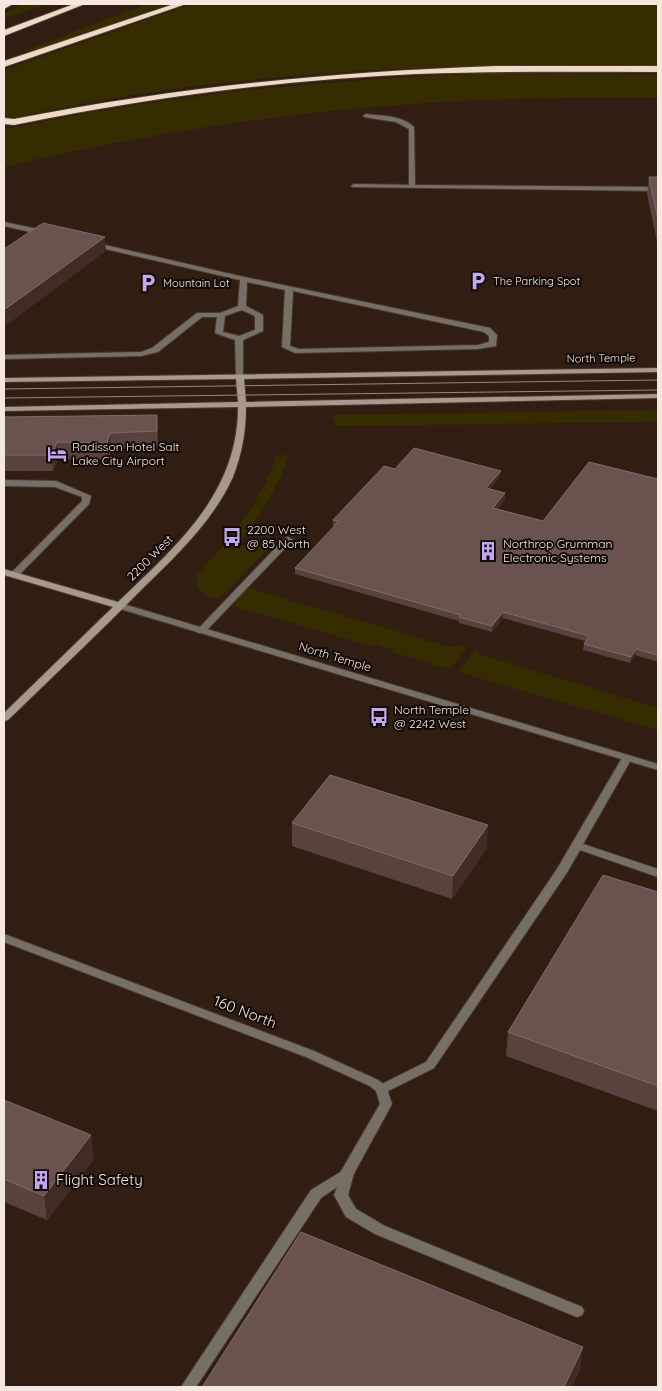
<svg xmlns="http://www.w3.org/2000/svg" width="662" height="1391" viewBox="0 0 662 1391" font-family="Quicksand,sans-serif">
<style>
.green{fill:#342d00}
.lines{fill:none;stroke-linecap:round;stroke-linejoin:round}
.lane-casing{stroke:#4c3a2f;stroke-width:2}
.street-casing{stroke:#4c3a2f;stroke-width:2}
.secondary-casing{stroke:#4c3a2f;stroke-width:2}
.highway-casing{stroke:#4c3a2f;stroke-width:2}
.lane{fill:#756f66;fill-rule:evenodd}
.street{fill:#756f66;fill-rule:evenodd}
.secondary{fill:#a59a8c;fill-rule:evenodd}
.highway{fill:#ecdbc4;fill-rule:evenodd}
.tram{stroke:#97887e;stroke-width:1}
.wall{fill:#59423d}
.shaded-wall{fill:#412c25}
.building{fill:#6a534f;stroke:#7f6b66}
.labels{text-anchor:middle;stroke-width:4;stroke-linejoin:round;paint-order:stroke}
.far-poi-label{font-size:11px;fill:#f5e8e0;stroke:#120a06;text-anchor:start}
.far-street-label{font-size:11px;fill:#f5e8e0;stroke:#120a06}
.poi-label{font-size:12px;fill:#f5e8e0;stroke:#120a06;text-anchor:start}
.street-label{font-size:12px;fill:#f5e8e0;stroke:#120a06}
.near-street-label{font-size:15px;fill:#f5e8e0;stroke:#120a06}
.near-poi-label{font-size:15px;fill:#f5e8e0;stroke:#120a06;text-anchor:start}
</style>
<rect width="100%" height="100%" fill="#301e12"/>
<path class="green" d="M23,4h23l-42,15v-6z
M146,4h24l-138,48 -8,-1z
M192,4h466v61c-219,-2 -440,5 -654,55v-50z
M490,73l168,1v24c-223,-4 -437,17 -654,69v-37c160,-36 322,-50 486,-57z
M658,410v12l-322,4 -5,-11z
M277,455l12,1c-14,37 -28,58 -51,90l34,-1 -53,54c-15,-1 -24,-9 -22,-24 33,-37 64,-72 80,-120z
M248,588l202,59 10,-2 7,2 -17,22 -58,-17 2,-2 -18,-6 -3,3 -136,-40 -4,-4z
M475,649l6,6 177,53v22l-200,-58z"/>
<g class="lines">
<g class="lane-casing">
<path id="lane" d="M366,114c16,2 35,1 48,13l1,58 243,2v4l-306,-4 -1,-1 3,-2 55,1v-56l-13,-7 -32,-5 -1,-1z
M4,222l43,9 1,2 -4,2 -40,-9z
M92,242l152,35 246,51 7,7 -1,11 -18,3 -183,4 -13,-6 3,-57 -38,-8 -1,24 17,9v16l-20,9v38h-6l-1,-2 -1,-36 -20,-7 2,-16h-15l-44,35 -17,4 -137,3v-4l137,-3 11,-4 45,-35h23l18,-7 2,-26 -148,-34zM293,291l191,41 5,4v6l-11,3 -179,4 -9,-3zM242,310l13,6v14l-16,6 -16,-4 2,-16z
M4,480l52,1 35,15 -2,8 -72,73h-6l-2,-2 2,-2 71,-72v-4l-27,-10 -51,-1z
M288,537l5,3 -2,2 -87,91h-6l-2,-2 2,-2 87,-91z
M627,755l5,3 -49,86 75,25v8l-78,-27 -14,24 -132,194 -52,26 -4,-2 -2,-3 2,-3 48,-24 131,-193 65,-111z
M347,1168l5,1 2,4 -6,22 8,14 29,17 197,81 2,4 -2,4 -5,2 -5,-2 -197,-81 -29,-17 -12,-22 3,-8 -16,11 -125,189h-15l130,-197z"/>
</g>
<g class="street-casing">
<path id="street" d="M120,603l538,161v6l-541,-162 -2,-2 2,-2z
M4,934l310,117 64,29 8,6 6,18 -40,73 -5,1 -5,-1 -2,-4 40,-69 -4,-13 -6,-5 -64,-29 -302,-115z"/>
</g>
<g class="secondary-casing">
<path id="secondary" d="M658,368v4l-414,7 2,23 412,-8v4l-412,9c0,24 -4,47 -13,70 -20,44 -56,78 -90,111 -44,45 -90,88 -135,132l-4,1v-8l109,-106 -109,-32v-6l114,33c58,-56 120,-108 120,-195l-234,4v-4l234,-5 -2,-23 -232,3v-4z"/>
</g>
<g class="highway-casing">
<path id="highway" d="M4,4h9l-9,5z
M74,4h11l-81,32v-6z
M174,4h12l-182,63v-6z
M496,66h162v6c-81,0 -161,-1 -242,2 -136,6 -269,24 -402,51l-10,-1v-6l10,1c163,-32 316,-47 482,-53z"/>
</g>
<use href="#lane" class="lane"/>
<use href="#street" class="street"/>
<use href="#secondary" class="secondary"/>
<use href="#highway" class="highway"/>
<path class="tram" d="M4,389l654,-9
M4,398l654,-8"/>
</g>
<path class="wall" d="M649,177h9v69l-11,-52z
M157,415l1,32 -47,2 -3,11 -50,-1 -5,12h-49v-54z
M395,469l105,7 -10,13 15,4v6l-8,10 46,12 115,-42v183l-23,-7 -5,8 -47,-13 1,-6 1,-3 -82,-23 -11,14 -33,-9v-2l-164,-47v-6l40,-42h-2v-6z
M292,823l195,25 -35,51 -160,-53z
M658,892v219l-152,-55 2,-24z
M4,1100l90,59 -47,61 -43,-18z"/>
<path class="shaded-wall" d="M105,237l1,14 -102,76v-17z
M110,433l1,16 -3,11 -1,-17z
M57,442l1,17 -5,12 -1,-16z
M501,471l-1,5 -14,18v-6z
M505,493v6l-13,15 1,-6z
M503,612v6l-11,14v-6z
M636,649l-1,6 -5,8 1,-6z
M488,825l-1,23 -35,51 1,-23z
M91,1135l3,24 -47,61 -3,-24z
M583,1347l-3,24 -8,16h-8z"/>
<path class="building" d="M649,177h9v42z
M43,223l62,14 -101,73v-61z
M157,415v16l-47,2 -3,10 -50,-1 -5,13h-48v-38z
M414,448l87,23 -15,17 19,5 -12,15 50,13 46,-59 69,17v176l-22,-6 -5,8 -47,-13 5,-8 -86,-24 -11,14 -33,-9 2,-2 -166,-47 44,-47 -6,-1 51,-54 11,3z
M330,775l158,50 -35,51 -161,-53z
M603,875l55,17v194l-150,-54z
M4,1100l87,35 -47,61 -40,-17z
M301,1232l282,115 -19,40h-362z"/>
<defs>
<g id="parking-bare" transform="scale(1.5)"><path d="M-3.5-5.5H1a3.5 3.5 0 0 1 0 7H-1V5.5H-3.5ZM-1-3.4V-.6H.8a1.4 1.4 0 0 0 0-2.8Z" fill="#c2a8f2" stroke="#120a06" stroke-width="2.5" paint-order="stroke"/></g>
<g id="hotel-bare" transform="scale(1.5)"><path d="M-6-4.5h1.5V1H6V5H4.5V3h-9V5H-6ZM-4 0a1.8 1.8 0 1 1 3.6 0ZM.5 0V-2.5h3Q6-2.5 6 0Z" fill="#c2a8f2" stroke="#120a06" stroke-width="2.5" paint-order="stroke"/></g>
<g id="bus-bare" transform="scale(1.5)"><path d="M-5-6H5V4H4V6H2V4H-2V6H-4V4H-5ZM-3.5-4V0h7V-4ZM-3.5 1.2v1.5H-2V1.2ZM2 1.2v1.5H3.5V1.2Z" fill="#c2a8f2" stroke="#120a06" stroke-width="2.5" paint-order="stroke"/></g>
<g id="building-bare" transform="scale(1.5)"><path d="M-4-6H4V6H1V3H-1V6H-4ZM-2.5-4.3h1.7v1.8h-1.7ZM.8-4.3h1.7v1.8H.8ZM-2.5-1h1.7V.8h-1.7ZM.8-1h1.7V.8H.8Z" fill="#c2a8f2" stroke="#120a06" stroke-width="2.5" paint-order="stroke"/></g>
</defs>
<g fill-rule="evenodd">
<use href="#parking-bare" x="478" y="281"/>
<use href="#parking-bare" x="148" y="283"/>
<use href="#hotel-bare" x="57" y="454"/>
<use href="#bus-bare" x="232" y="537"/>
<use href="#building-bare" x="488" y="551"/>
<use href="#bus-bare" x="379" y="717"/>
<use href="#building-bare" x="41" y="1180"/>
</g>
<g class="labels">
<g class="far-poi-label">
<text x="493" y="285">The Parking Spot</text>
<text x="163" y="287">Mountain Lot</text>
</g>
<g class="far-street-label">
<text transform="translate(601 358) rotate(-1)" y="4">North Temple</text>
</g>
<g class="poi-label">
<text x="72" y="451">Radisson Hotel Salt<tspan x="72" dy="14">Lake City Airport</tspan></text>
<text x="247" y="534">2200 West<tspan x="247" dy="14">@ 85 North</tspan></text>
<text x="503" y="548">Northrop Grumman<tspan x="503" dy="14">Electronic Systems</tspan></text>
<text x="394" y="714">North Temple<tspan x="394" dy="14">@ 2242 West</tspan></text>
</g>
<g class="street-label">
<text transform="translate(150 558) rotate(-45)" y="4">2200 West</text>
<text transform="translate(335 657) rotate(17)" y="4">North Temple</text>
</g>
<g class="near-street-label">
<text transform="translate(245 1012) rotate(21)" y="5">160 North</text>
</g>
<g class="near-poi-label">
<text x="56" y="1185">Flight Safety</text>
</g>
</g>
<rect width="662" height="1391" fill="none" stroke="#f5e8e0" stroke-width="10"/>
</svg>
